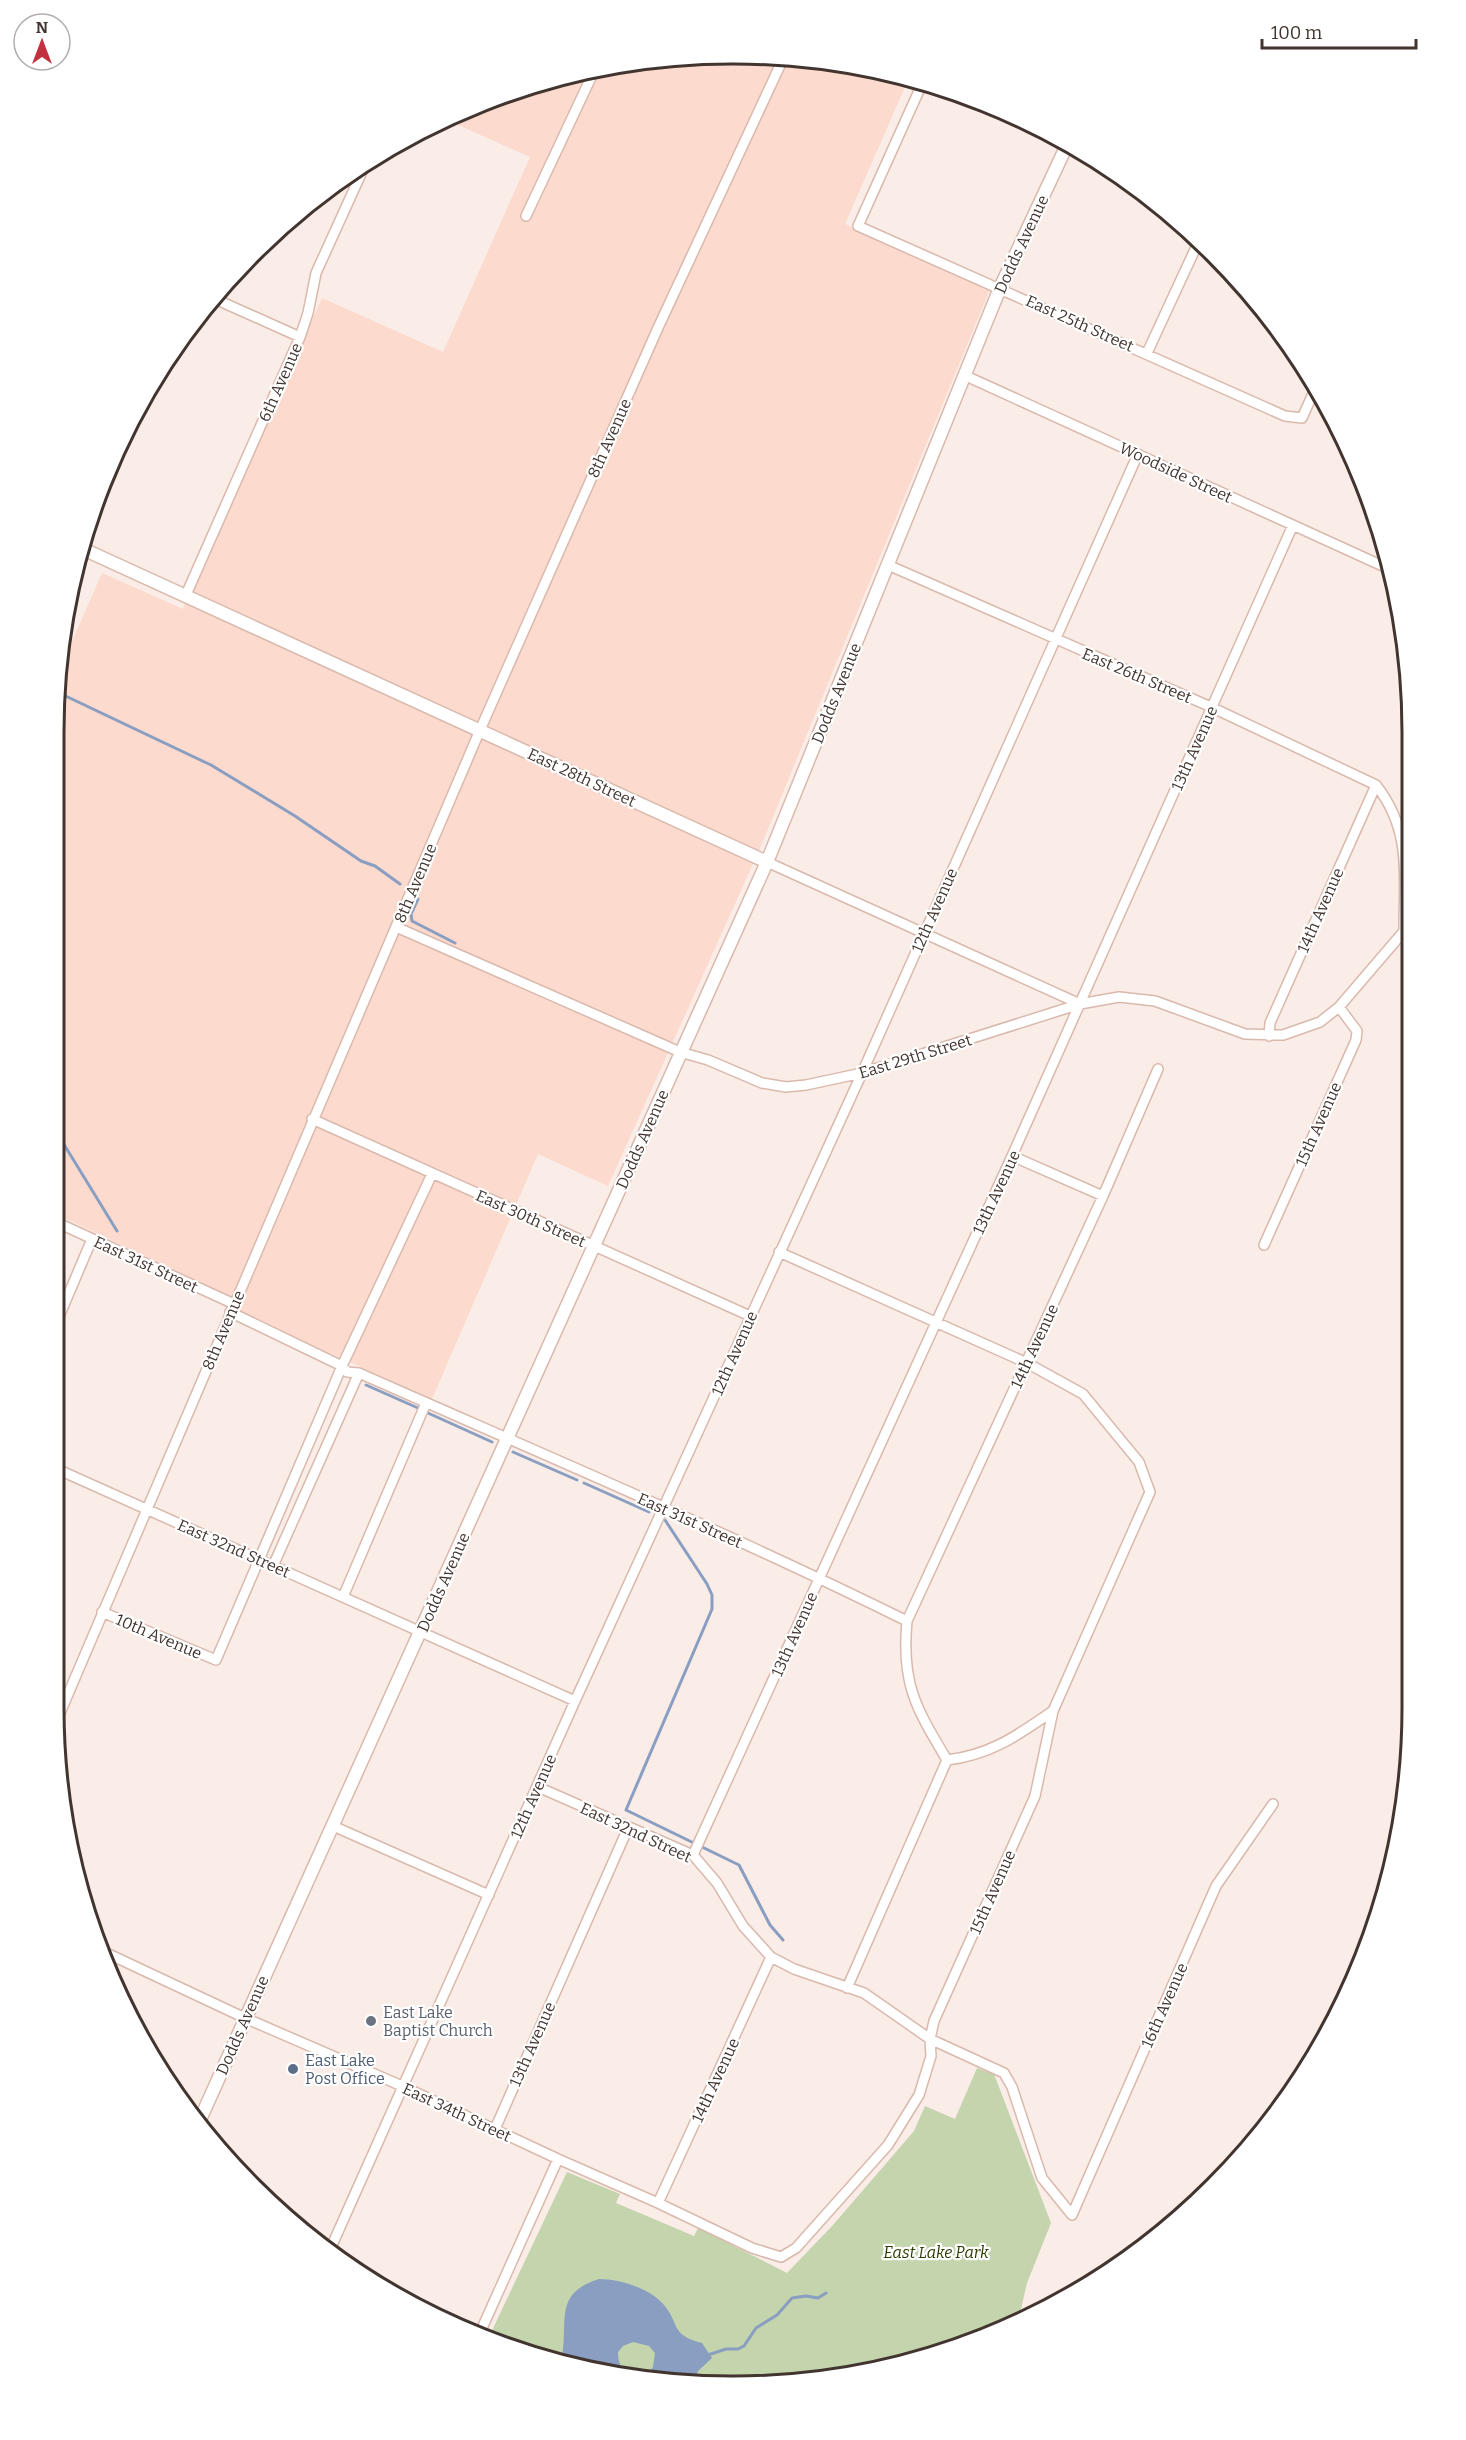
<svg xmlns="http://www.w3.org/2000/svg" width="1466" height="2440" viewBox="0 0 1466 2440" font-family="Bitter,serif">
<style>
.built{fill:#fcdace}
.green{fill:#c4d4ad}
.water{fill:#899ec1;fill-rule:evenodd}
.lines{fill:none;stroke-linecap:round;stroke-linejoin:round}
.stream{stroke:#899ec1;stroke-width:3}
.minor-casing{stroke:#dab9ad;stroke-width:12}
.tertiary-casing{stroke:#dab9ad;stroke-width:15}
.minor{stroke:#fff;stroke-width:9}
.tertiary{stroke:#fff;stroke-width:12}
.worship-dot{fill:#6b7280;stroke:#fff;stroke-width:2}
.service-dot{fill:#5c6f8a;stroke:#fff;stroke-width:2}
.labels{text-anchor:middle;stroke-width:4.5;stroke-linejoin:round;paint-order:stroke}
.street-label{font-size:16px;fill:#423530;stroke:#fff}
.worship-label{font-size:16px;fill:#5b616d;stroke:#fff;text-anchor:start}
.service-label{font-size:16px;fill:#4e5e75;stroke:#fff;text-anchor:start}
.park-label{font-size:16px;font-style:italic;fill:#2a3d00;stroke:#fff}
.rim{fill:none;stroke:#423530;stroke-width:3}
</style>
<rect width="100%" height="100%" fill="#faece7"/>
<path class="built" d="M733,54l133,13 42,13 -63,144 145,65 -229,557 -153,340 -70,-32 -106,245 -195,-88 3,-10 -182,-86 -3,-527 3,-15 44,-100 81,36 139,-311 121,54 87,-195 -83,-37 26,-14 128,-39z"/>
<path class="green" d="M977,2068l17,6 57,149 -24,60 -9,39 -67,28 -129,30 -89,6 -89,-6 -129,-30 -27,-11 79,-167 53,22 -4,9 78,33 4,-8 89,45 46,-48 81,-94 11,-25 30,13z"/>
<path class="water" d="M599,2279c20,0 51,9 65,26 16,19 6,30 38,38l10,15 -14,13 -4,12 -50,-3 -83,-19c9,-38 -10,-67 38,-82zM633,2342l16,4 6,7 -2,14 -4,6c-19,2 -31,0 -31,-21l5,-6z"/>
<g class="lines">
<path class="stream" d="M55,691l156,74 84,51 66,45 14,5 25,18
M418,899l-7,15 1,7 43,22
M57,1133l60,98
M366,1385l52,23
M428,1413l64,29
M513,1452l64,28
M584,1483l65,29
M665,1520l42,64 5,11v14l-86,201 113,55 31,60 13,15
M708,2355l18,-6h12l6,-3 12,-18 21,-13 15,-17 14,-2 12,2 8,-5"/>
<g class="minor-casing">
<path id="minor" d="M922,84l-64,142 427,190 17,2 14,-31
M526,216l69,-147
M215,299l85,38
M1147,353l50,-108
M966,376l421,192
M888,565l323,142 165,78c36,46 28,90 28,146
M185,597l115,-260 8,-24 8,-40 50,-110
M767,862l313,142
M396,927l284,125 28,8 54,23 24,4 20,-2 56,-12 218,-69 39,-7 36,4 90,33 38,1 37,-13 19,-15 72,-84
M1269,1036l1,-13 106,-238
M312,1119l438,197
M1012,1156l91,40
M58,1223l176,81
M1264,1245l92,-205 1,-9 -18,-24
M230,1312l112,54 5,6 12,1c183,81 368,159 548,248
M58,1319l34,-80
M59,1470l516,231
M273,1566l86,-193
M343,1597l83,-194
M102,1612l114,48 126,-294 90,-192
M60,1713l420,-983 177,-400 126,-271
M947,1760c-31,-52 -46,-76 -40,-139l196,-425 55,-127
M947,1760c44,-5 71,-25 106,-49
M538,1787l155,68 24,28 26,43 28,31 23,12 70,24 66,46 74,34 8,14 30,91 30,37 144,-329 57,-82
M333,1826l156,69
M693,1855l319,-699 281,-631
M100,1950l145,68 157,68 156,73 100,44 94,45 29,9 15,-9 92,-103 31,-50 12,-39 -1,-17 4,-18 101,-225 18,-85 97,-219 -11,-30 -56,-68 -56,-31 -248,-111
M847,1988l100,-228
M495,2129l133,-301
M658,2203l113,-246
M329,2252l246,-551 287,-628 276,-619
M479,2335l79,-176"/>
</g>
<g class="tertiary-casing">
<path id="tertiary" d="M83,549l684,313
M198,2124l569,-1262 233,-574 67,-143"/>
</g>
<use href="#minor" class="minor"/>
<use href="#tertiary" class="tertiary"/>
</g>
<circle class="worship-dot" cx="371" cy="2021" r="6"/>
<circle class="service-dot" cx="293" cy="2069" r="6"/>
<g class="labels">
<g class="street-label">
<text transform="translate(1021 244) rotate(-65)" y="6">Dodds Avenue</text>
<text transform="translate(1080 323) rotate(24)" y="6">East 25th Street</text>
<text transform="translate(280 382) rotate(-66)" y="6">6th Avenue</text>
<text transform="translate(609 438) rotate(-66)" y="6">8th Avenue</text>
<text transform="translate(1176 472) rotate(25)" y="6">Woodside Street</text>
<text transform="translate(1137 675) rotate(23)" y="6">East 26th Street</text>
<text transform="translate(836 693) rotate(-68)" y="6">Dodds Avenue</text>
<text transform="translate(1194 748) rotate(-66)" y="6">13th Avenue</text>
<text transform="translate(582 777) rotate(25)" y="6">East 28th Street</text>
<text transform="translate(415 883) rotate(-67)" y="6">8th Avenue</text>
<text transform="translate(934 910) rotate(-66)" y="6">12th Avenue</text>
<text transform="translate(1320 910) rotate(-66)" y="6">14th Avenue</text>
<text transform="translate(915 1056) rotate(-17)" y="6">East 29th Street</text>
<text transform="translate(1318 1124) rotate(-66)" y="6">15th Avenue</text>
<text transform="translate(642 1139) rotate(-66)" y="6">Dodds Avenue</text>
<text transform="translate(996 1192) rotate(-65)" y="6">13th Avenue</text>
<text transform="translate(531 1218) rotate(24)" y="6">East 30th Street</text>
<text transform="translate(146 1264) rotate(25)" y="6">East 31st Street</text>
<text transform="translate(223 1330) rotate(-67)" y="6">8th Avenue</text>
<text transform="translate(1034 1346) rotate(-65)" y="6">14th Avenue</text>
<text transform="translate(734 1353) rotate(-66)" y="6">12th Avenue</text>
<text transform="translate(690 1520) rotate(24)" y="6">East 31st Street</text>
<text transform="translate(234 1548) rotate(24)" y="6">East 32nd Street</text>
<text transform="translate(443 1582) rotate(-66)" y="6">Dodds Avenue</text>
<text transform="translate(794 1634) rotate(-66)" y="6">13th Avenue</text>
<text transform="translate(159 1636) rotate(23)" y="6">10th Avenue</text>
<text transform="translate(533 1796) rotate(-66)" y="6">12th Avenue</text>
<text transform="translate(636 1832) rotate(25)" y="6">East 32nd Street</text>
<text transform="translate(992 1892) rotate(-66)" y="6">15th Avenue</text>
<text transform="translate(1164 2005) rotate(-66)" y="6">16th Avenue</text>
<text transform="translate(242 2025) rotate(-66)" y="6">Dodds Avenue</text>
<text transform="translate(532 2044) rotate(-66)" y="6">13th Avenue</text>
<text transform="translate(715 2080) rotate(-65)" y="6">14th Avenue</text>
<text transform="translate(457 2112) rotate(25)" y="6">East 34th Street</text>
</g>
<g class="worship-label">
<text x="383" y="2018">East Lake<tspan x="383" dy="18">Baptist Church</tspan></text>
</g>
<g class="service-label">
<text x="305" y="2066">East Lake<tspan x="305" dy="18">Post Office</tspan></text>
</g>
<g class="park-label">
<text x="936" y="2258">East Lake Park</text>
</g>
</g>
<path d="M0 0H1466V2440H0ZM732 64H734A668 668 0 0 1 1402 732V1708A668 668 0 0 1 734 2376H732A668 668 0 0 1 64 1708V732A668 668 0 0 1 732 64Z" fill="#fff" fill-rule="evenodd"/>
<path class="rim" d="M732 64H734A668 668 0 0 1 1402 732V1708A668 668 0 0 1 734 2376H732A668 668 0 0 1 64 1708V732A668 668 0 0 1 732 64Z"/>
<g transform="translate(42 42)"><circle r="28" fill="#ffffff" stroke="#b3aeac" stroke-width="1.5"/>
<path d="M0-4.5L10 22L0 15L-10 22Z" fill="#c1313f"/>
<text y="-9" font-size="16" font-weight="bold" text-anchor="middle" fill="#423530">N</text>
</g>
<path d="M1262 39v9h154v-9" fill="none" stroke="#423530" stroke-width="3"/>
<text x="1271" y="39" font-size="18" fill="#423530" stroke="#ffffff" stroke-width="4.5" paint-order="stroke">100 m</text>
</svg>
